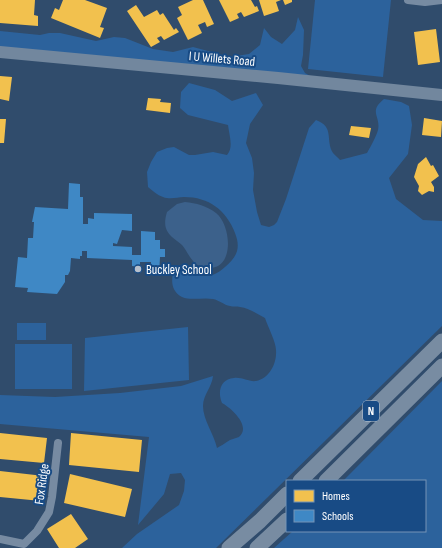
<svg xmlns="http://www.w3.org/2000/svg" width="442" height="548" viewBox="0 0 442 548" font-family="'Sofia Sans Condensed',sans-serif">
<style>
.green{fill:#2c629c}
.water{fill:#3c618b}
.homes{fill:#f2c14e}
.schools{fill:#3f88c5}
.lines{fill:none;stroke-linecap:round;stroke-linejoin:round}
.street{stroke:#778ba2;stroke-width:8}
.secondary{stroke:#72879e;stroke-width:12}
.highway{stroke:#788ca2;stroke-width:15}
.poi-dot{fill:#b7c0cc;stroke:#184b85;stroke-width:1.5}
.labels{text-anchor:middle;stroke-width:4;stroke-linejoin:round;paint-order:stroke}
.shield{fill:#184b85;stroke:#bac9da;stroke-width:1}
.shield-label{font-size:12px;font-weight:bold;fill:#fff}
.street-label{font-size:13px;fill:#fff;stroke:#184b85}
.poi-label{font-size:13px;fill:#fff;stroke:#184b85;text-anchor:start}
</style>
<rect width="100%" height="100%" fill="#304c6c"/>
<path class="green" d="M315,0h76l-8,77 -75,-8z
M298,17l6,13 -1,25 -2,11 4,7 7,4 -312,-29v-17l40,4 9,-2h11l36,8 18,-4 11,1 28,11 20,3 20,-5 37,10 19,-3 11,-9 4,-17 7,9 11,7 13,-14z
M189,83l26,7 17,11 24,-8 7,12 -13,19 -4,19 6,15 2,15 -1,17 4,22 4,13 8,2 5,-2 3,-3 9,-23 23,-71 7,-8c19,7 9,20 17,33 2,2 5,5 7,7l27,-7c4,-7 9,-16 11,-23 3,-14 -10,-18 6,-31l17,3 8,4 3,19 -4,29 -19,24 7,21 27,21 19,1v105l-226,222h-94l15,-14 42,-29 5,-14 1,-11 -4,-7 -11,1 -6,20 -26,31 11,-88 -149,-13v-29l55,2 65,-4 61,-7 32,-10c-1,11 -10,19 -10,30 0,14 11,28 14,42 4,-2 8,-5 13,-8 3,-1 6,-2 9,-3 13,-11 -9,-30 -17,-34 -5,-12 -1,-24 12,-25 8,-1 15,4 22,3 14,-3 21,-18 20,-31 0,-8 -8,-23 -11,-32 -8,-4 -16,-10 -25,-11 -3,-1 -7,0 -10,-1 -6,-1 -11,-6 -17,-7 -10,-2 -22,2 -31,-2 -10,-5 -11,-15 -9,-24l3,-3c20,2 31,14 49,-3 12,-10 16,-19 10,-34 -9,-23 -26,-36 -51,-36 -7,0 -13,3 -21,0 -6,-2 -10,-6 -15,-10l-1,-15 4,-10 6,-10 10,-4 7,-1 15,8h6l18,-3 14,3c7,-7 2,-21 1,-30l-40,-10 -8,-7 1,-16z
M17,323h29v17h-29z
M188,327l1,53 -105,11 1,-53z
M15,344h57v45h-57z
M442,381v167h-168l19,-17h132v-50h-82z"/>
<path class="water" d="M185,202c11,1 22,4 31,11 17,14 18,61 -11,54 -3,-1 -6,-1 -9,-3 -6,-5 -9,-13 -14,-19 -3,-3 -7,-5 -10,-8 -8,-7 -8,-15 -5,-25l10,-8z"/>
<path class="homes" d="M0,0h35l-1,15 4,1v10l-38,-3z
M63,0h22l22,8 -7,19 4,1 -4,10 -49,-20 4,-10 4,2z
M193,0h10l11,24 -7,3 -2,-5 -7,3 4,8 -14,7 -11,-22 5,-3 -4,-8z
M219,0h32l4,7 2,-1 2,5 -15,6 -3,-5 -4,2 2,4 -9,4z
M259,0h22l-5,2 3,9 -15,5z
M283,0h9v2l-7,3z
M136,5l8,12 13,-7 3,5 3,-2 11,17 2,-2 3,4 -15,8 -3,-4 -4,2 3,4 -9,5 -24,-36z
M436,29l4,33 -22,3 -4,-33z
M0,76l12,1 -3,24 -9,-2z
M148,98l13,1 -1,3 11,1 -1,10 -24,-3z
M424,118l18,3 -1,16 -19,-2z
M0,119h6l-2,24h-4z
M351,126l20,2 -2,10 -20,-3z
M426,157l5,9 2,-1 6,11 -8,6 3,5v5l-5,-1 -7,4 -4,-4 1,-5 -5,-9 4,-13z
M0,433l47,5 -3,25 -44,-4z
M71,433l71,7 -3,32 -70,-7z
M0,471l44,5 -3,25 -41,-4z
M70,474l62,15 -7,28 -61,-14z
M71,514l17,25 -13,9h-16l-12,-19z"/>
<path class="schools" d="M69,183l11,1v13h3v27h5v-6l6,1v-6l38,1v17l-10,-1 -5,14 -4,-1v3l19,1v8h9v-24l14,1v8h5v9h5v8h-5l-1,18 -9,-1 1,-12h-11v5l-8,-1v-6l-45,-2v-7h-5v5h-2v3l-9,-1 -1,13 -2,4h-3v7l-8,12 -30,-2 1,-4 -13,-1 3,-30 9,1 1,-20h5l1,-16h-2l3,-15 33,2z"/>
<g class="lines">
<path class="street" d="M408,0l17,2 17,-2
M0,539l24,5 13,-13 12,-19 3,-15 6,-54"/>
<path class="secondary" d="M0,52l278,26 164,17"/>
<path class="highway" d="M300,481l142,-140
M326,481l116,-115
M229,548l31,-27 27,-27
M257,548l30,-28"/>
</g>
<circle class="poi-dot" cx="138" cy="269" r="4"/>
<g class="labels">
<rect class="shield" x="363" y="401" width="16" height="20" rx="3"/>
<g class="shield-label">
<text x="371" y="415">N</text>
</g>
<g class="street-label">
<text transform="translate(222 58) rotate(5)" y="5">I U Willets Road</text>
<text transform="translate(41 484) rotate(-82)" y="5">Fox Ridge</text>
</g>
<g class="poi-label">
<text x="146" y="274">Buckley School</text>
</g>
</g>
<rect x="286" y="480" width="140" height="52" fill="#184b85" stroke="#7493b6"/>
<rect x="294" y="490" width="20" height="12" fill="#f2c14e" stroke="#7493b6"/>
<text x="322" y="500" font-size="12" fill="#ffffff">Homes</text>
<rect x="294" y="510" width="20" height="12" fill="#3f88c5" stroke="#7493b6"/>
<text x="322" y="520" font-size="12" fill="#ffffff">Schools</text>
</svg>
